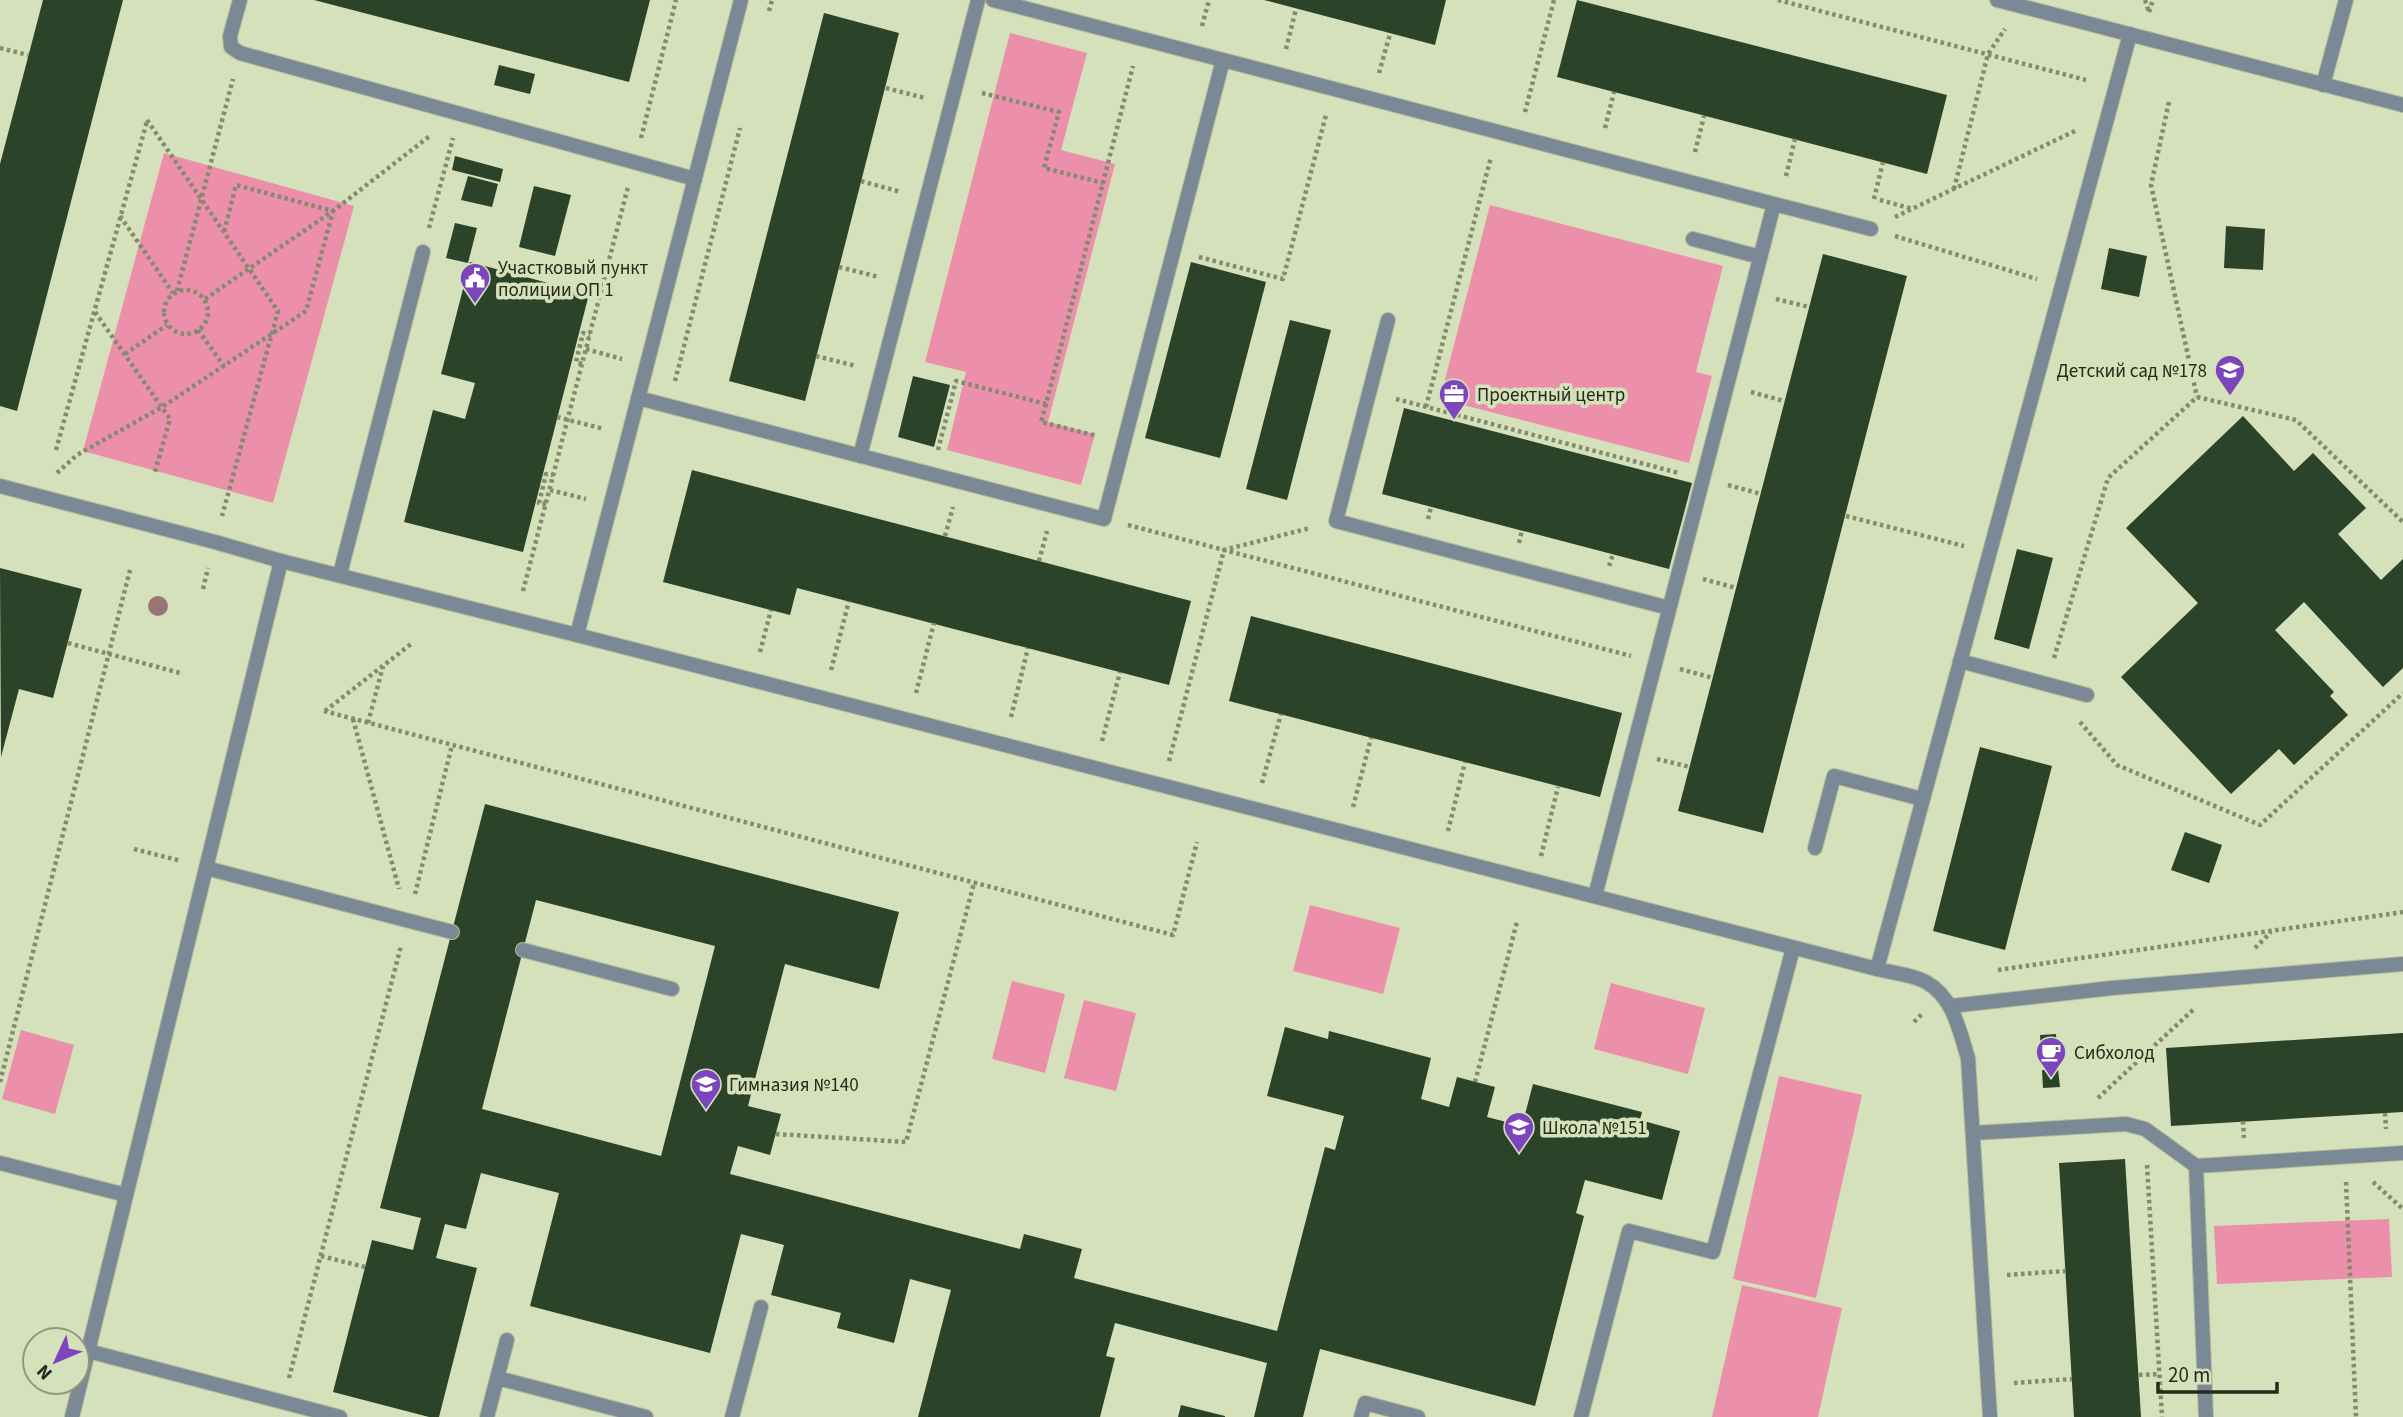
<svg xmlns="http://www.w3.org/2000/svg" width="2403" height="1417" viewBox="0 0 2403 1417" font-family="'Source Sans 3',sans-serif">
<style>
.green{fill:#ec8faa}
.building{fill:#2b4328;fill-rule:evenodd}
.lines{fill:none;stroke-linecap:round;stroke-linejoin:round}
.lane-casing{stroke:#b2bc9a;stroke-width:16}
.street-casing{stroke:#b2bc9a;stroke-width:16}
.path{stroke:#828a6f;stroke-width:4.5;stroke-dasharray:3.5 3.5;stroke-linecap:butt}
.lane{stroke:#7a8995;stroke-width:14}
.street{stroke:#7a8995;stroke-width:14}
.tree{fill:#9c7374}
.labels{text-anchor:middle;stroke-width:7;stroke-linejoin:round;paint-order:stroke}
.poi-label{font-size:19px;fill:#252a1b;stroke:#d5e1ba;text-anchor:start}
</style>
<rect width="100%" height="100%" fill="#d5e1ba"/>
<path class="green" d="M1010,33l77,20 -26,97 54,14 -67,258 47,12 -14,51 -134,-35 19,-78 -41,-10z
M164,153l190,53 -81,297 -190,-52z
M1490,205l233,61 -27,106 16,4 -23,87 -249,-64z
M1310,905l90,23 -17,66 -90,-23z
M1012,981l53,13 -20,79 -53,-14z
M1611,983l94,25 -17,66 -94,-25z
M1084,1000l52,13 -20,78 -52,-13z
M21,1030l53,15 -19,69 -53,-15z
M1779,1076l83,19 -46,203 -83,-19z
M2389,1219l3,58 -175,7 -3,-58z
M1742,1285l100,23 -24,109h-106z"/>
<path class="building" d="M43,0h80l-106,411 -17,-5v-242z
M314,0h336l-21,82z
M1264,0h182l-11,45z
M1577,0l370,95 -20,79 -370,-97z
M824,13l75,20 -94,368 -76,-20z
M499,65l36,9 -5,20 -36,-9z
M455,156l48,13 -3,13 -48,-12z
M468,176l30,8 -6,23 -31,-7z
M534,186l37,9 -16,61 -36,-9z
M455,223l22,5 -9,35 -22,-5z
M2226,226l39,3 -2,41 -39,-2z
M2109,248l38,8 -8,41 -38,-8z
M1823,254l84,22 -144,557 -85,-22z
M470,262l119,32 -66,258 -119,-30 29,-112 32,9 10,-36 -34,-9z
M1191,262l75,20 -46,176 -75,-20z
M1290,320l41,10 -44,170 -41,-11z
M913,376l37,9 -16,62 -36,-10z
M1404,408l288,75 -23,86 -287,-75z
M2243,416l51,55 19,-18 53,55 -28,26 43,46 22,-21v109l-20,19 -79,-85 -29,28 59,62 -4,4 18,19 -54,50 -15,-16 -48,45 -110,-117 77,-74 -72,-75z
M692,470l499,131 -22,84 -372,-97 -7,27 -127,-33z
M2017,549l36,9 -24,91 -35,-10z
M0,568l82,21 -29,109 -34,-9 -18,68z
M1251,616l371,97 -22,84 -371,-96z
M1980,747l72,19 -47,184 -72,-19z
M485,804l414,108 -20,77 -94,-25 -37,142 33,8 -11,41 -32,-9 -8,28 290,75 4,-15 58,15 -8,29 203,53 48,-184 10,3 9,-34 -77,-20 18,-69 43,12 1,-8 102,27 -10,41 28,8 8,-30 38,10 -8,30 35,9 11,-42 109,28 -2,8 40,11 -18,69 -77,-20 -9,33 8,3 -49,190 -215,-57 -17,68h-49l13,-54 -152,-40 -9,33 9,2 -15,59h-182l33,-127 -41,-11 -16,64 -57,-15 4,-15 -70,-18 13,-50 -43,-11 -31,119 -180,-47 29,-113 -78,-20 -15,56 -21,-5 -9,34 41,10 -38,149h-10l-96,-25 39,-152 41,10 8,-32 -41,-10zM536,900l179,46 -54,210 -179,-47z
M2185,832l37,13 -13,38 -38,-13z
M2403,1033v79l-232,14 -5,-78z
M2056,1034l1,18h-16l-1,-17z
M2058,1069l2,18 -17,1 -1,-18z
M2125,1159l16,258h-67l-15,-254z
M1181,1405l44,11v1h-47z"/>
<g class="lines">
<g class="lane-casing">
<path id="lane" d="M240,0l-10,36 1,11 9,6 455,126
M993,0l230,60
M2323,85l23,-85
M1774,204l97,25
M1693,239l67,18
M1388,320l-52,201 333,87
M638,398l466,121 119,-459 551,144 -179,692
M860,456l118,-456
M0,486l215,56 66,19
M340,574l83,-322
M577,635l1300,334
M1960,661l127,34
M1815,848l19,-72 88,23
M206,868l246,64
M523,950l149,39
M1951,1006l161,-18 291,-24
M1973,1133l153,-9 19,5 51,37 207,-13
M0,1163l126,32
M2196,1166l10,251
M88,1351l252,66
M498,1378l148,39
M487,1417l20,-77
M732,1417l29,-110
M1361,1417l4,-14 53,14
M1581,1417l48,-186 84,21 80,-304"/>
</g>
<g class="street-casing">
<path id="street" d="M1997,0l406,105
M72,1417l209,-856 296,74 164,-635
M1990,1417l-22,-359c-9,-28 -14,-60 -42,-76 -14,-8 -34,-9 -49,-13l253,-935"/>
</g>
<path class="path" d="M1778,0l308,80
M2145,0l4,12
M769,11l3,-11
M2149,12l4,-12
M1202,26l7,-26
M0,48l28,7
M1286,49l10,-40
M1379,73l11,-39
M886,88l39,10
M982,93l77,19 -15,56 59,15
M2169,102l-18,83 46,212
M1525,112l29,-112
M147,120l131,191 -56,205
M1605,128l9,-36
M641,138l35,-138
M1695,152l9,-36
M1786,176l9,-37
M861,181l40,11
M1954,189l34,-135 17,-25
M1874,199l9,-37
M1880,200l33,9
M120,216l53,77
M1895,217l182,-87
M429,228l24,-90
M1895,236l142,43
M1199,257l84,22 43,-164
M839,267l40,10
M164 312a22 22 0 1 1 44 0a22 22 0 1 1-44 0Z
M177,291l56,-212
M205,299l128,-88 98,-76
M1776,299l33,8
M95,312l75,107 -16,56
M198,330l26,36
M586,349l36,10
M125,354l42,-29
M816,356l40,10
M582,364l-6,-2 7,-29 7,2
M675,381l65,-253
M1751,392l33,9
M2197,397l99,23 107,102
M1396,399l283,74
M1046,404l-5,18 56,14
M1426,407l65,-250
M557,417l47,12
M56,450l91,-329
M938,450l18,-69 90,23 87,-338
M57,473l20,-18 85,-48 144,-96 27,-100 -97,-26 -12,47
M1728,485l33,9
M550,490l36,9
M546,504l-7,-1 7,-29 7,1
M1846,516l118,30
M1428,519l3,-12
M1128,525l503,131
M945,536l8,-29
M1519,543l3,-13
M1039,561l8,-30
M1609,566l4,-12
M1703,579l33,9
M203,589l5,-21
M523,591l105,-404
M68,643l112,30
M760,652l11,-42
M2054,658l54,-180 89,-81
M1680,669l33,9
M831,670l18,-69
M916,693l18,-70
M324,711l849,224 24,-93
M325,711l86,-67
M1011,717l17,-69
M353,719l46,170
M2080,722l37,43 143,60 143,-132
M368,723l15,-57
M1102,741l18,-69
M1657,759l33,8
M1169,761l55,-211 86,-22
M1262,783l19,-69
M1353,807l18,-69
M1448,831l17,-69
M134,849l47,12
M1541,856l17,-69
M415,894l37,-149
M2255,948l16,-16
M1998,970l405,-58
M1914,1022l8,-8
M0,1082l130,-512
M1475,1082l42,-160
M2098,1098l96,-89
M2385,1113l1,16
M2243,1121l1,17
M776,1134l130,8 68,-259
M2147,1165l15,252
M2346,1182l10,235
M2373,1182l30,27
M321,1256l44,11
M2007,1275l58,-4
M2139,1375l21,-1
M289,1378l112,-432
M2014,1383l58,-4"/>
<use href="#lane" class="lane"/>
<use href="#street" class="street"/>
</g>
<circle class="tree" cx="158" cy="606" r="10"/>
<defs>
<g id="civic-pin" transform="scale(1.575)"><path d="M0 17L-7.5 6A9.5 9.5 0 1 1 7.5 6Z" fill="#7c45bc" stroke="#d5e1ba"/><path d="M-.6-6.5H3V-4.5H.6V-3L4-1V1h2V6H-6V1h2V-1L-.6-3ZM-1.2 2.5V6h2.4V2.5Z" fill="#fff"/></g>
<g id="school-pin" transform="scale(1.575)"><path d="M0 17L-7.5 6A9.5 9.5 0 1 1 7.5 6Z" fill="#7c45bc" stroke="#d5e1ba"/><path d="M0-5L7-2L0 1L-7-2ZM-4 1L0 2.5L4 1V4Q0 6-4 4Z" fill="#fff"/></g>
<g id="office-pin" transform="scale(1.575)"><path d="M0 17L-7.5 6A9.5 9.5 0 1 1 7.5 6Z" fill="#7c45bc" stroke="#d5e1ba"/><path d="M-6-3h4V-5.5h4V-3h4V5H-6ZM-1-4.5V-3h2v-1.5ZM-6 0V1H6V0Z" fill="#fff"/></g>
<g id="cafe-pin" transform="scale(1.575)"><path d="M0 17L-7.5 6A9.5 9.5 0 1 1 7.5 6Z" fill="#7c45bc" stroke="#d5e1ba"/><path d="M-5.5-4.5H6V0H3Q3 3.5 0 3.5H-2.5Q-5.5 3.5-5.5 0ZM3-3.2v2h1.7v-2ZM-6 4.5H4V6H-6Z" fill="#fff"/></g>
</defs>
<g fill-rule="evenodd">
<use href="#civic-pin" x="475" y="278"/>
<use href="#school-pin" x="2230" y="370"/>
<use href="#office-pin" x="1454" y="394"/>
<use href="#cafe-pin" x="2051" y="1052"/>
<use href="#school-pin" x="706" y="1084"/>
<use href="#school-pin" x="1519" y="1127"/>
</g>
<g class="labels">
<g class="poi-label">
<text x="498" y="274">Участковый пункт<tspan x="498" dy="22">полиции ОП 1</tspan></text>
<text x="2207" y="377" text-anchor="end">Детский сад №178</text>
<text x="1477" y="401">Проектный центр</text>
<text x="2074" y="1059">Сибхолод</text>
<text x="729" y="1091">Гимназия №140</text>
<text x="1542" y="1134">Школа №151</text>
</g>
</g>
<g transform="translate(56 1361) rotate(226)"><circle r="33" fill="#d5e1ba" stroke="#8f987a" stroke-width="2"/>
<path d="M0-5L12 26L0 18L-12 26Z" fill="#7c45bc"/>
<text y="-10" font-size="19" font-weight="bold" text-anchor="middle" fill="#252a1b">N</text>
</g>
<path d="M2158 1382v10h119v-10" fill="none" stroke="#252a1b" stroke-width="3.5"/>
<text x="2168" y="1382" font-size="21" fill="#252a1b" stroke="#d5e1ba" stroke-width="5" paint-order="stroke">20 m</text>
</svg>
